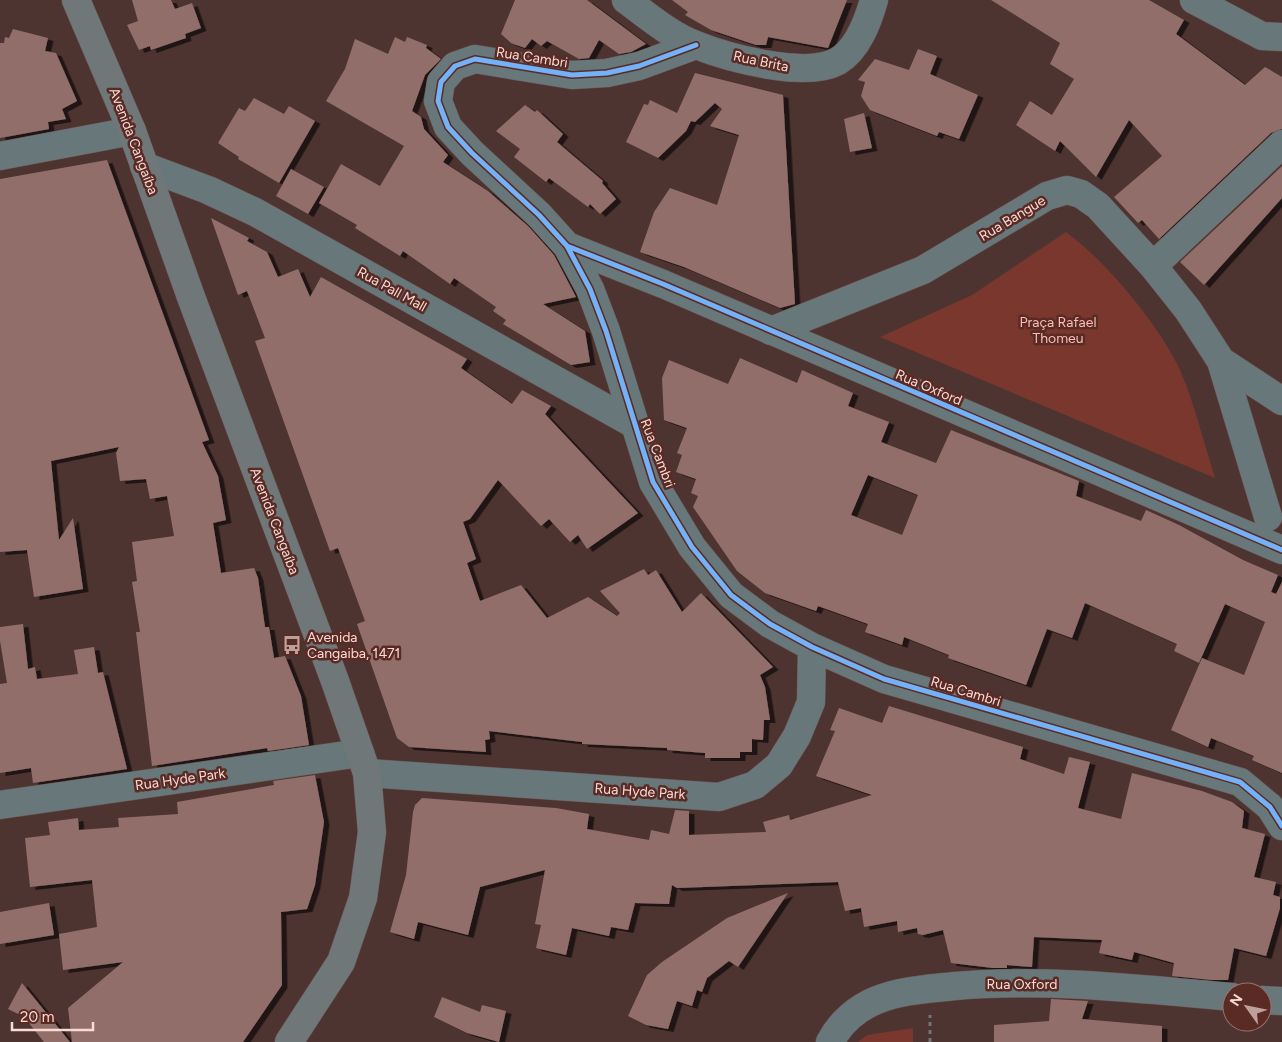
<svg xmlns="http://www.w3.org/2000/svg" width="1282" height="1042" viewBox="0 0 1282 1042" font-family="Figtree,sans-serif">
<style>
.green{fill:#7a372e}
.building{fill:#916e6a;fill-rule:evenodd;filter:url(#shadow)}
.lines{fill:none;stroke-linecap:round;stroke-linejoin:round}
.minor-casing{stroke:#6a5451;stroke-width:29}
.major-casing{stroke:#6a5451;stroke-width:29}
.path{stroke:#737576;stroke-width:3;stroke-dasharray:4 4;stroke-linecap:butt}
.minor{stroke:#68777a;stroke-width:28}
.major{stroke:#6f7778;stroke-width:28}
.cycleway-casing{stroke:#5a2b25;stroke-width:8}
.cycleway{stroke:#73b2f8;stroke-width:5}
.labels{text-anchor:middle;stroke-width:5;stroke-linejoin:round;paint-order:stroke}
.street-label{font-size:14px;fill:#f9dad5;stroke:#5a2b25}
.park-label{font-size:14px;fill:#fbbeb4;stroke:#5a2b25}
.poi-label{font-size:14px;fill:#f9dad5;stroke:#5a2b25;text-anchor:start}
</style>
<defs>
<filter id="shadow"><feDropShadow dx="5.5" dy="3" stdDeviation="0" flood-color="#0009"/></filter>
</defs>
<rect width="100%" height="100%" fill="#4e3431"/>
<path class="green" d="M1066,232c40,29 94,94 115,140 14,34 23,71 34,106l-335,-141 92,-42z
M913,1028v14h-55l9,-7z"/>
<path class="building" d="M132,0h39l4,9 17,-6 9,25 -16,6 1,4 -35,12 -1,-4 -11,4 -12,-25 11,-4z
M515,0h72l59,44 -15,8 -12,2 -20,-14 -10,18 -10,1 -32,-18 -6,5 -9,-7 -7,9 -14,-5 -10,-9z
M672,0h175l-19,48 -60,-11 -2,8h-10l-45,-15 -26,-15 3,-3z
M991,0h158l35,20 -8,14 69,51 20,-18 17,10v52l-11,4 -112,106 -17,-19 -4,3 -24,-26 48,-41 -33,-36 -33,57 -36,-36 -5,10 -39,-26 14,-24 22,14 22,-36 -24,-15 10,-21z
M13,29l35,9 -3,13 11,2 21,48 -15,8 4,10 -18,3 1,7 -49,9v-95h4l1,-6 4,1z
M395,37l10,5 2,-5 20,8 -1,3 15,11 -16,16 -13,36 9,6 3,12 24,26 -5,7 45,29 40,35 26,29 22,42 -33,7 42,27 5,31 -19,3 -68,-41 3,-4 -13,-9 3,-4 -42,-29 -4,6 -47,-33 -3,5 -45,-28 2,-3 -38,-22 22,-39 39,22 24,-40 -78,-45 19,-32 10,-30 33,15z
M918,49l19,7 -7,18 48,21 -19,44 -20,-7 -2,4 -67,-26 -9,-14 4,-14 -7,-2 17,-21 34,11z
M695,73l88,22 12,209 -15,4 -96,-41 -44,-15 14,-40 16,-24 47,17 22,-70 -29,-9 12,-17 -7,-6 -20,19 -4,-1 -5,10 -28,27 -32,-16 18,-38 4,1 2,-5 27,13z
M254,98l30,16 5,-8 26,15 -36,62 -41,-24 1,-2 -21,-14 21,-35 6,3z
M525,105l10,7 2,-2 26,24 -6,8 46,39 -1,2 14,16 -16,15 -10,-10 -2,3 -39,-29 -3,4 -32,-25 6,-8 -24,-18z
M864,113l8,35 -22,4 -6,-33z
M107,160l102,280 -7,2 16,34 8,44 -13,3 8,50 33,-5 4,10 7,49h4l5,31 11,-2 16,40 8,49 -41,6 -1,-3 -115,18 -16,-134h4l-8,-50 5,-1 -5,-39 42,-6 -7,-40 -17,3 -4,-20 -26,2 -4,-28 3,-6 -68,14 8,79 14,-22 10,71 -49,8 -7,-47 -27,2v-373z
M1282,166v32l-78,87 -24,-23z
M291,169l33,18 -16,27 -32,-18z
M211,218l38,20 -2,3 20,11 11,25 20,-8 12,28 11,-20 146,82 -6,9 51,36 10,-14 29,16 -6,8 93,99 -51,36 -9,-14 -8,7 -21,-23 -8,7 -43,-46 -28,39 -7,3 13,37 -9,4 13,38 41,-16 26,33 41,-21 29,19 3,-3 -20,-22 44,-22 4,6 8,-5 26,42 19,-19 72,74 -13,8 5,12 5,33h-6l-1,20 -11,-1v13h-12v6h-35v-5l-38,-3v-2l-85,-4v-2l-93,-11 1,8 -5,1 1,12 -77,-5 -12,-9 -40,-114 8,-3 -27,-73 -8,3 -75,-210 10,-3 -18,-47 -9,4z
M740,358l57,25 5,-13 51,23 -5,13 41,16 -8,20 55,21 15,-33 128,51 -3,15 65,25 5,-11 33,15 64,35 35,15 -7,17 5,2 6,-12v191l-30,-13 2,-4 -43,-18 -3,9 -37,-17 31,-72 42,17 21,-53 -40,-18 -26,59 -25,-12 3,-7 -92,-41 -13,35 -25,-9 -21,56 -78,-27 1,-3 -45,-18 -2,8 -37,-13 3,-8 -50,-18 -2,5 -51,-18 -28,-22 -44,-64 5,-11 -7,-3 5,-14 -20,-7 6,-17 -5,-2 10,-25 -23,-8 -2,-42 7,-18 59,24zM868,475l50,20 -16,40 -51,-20z
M23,624l5,45 7,-2 2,12 41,-5 -4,-24 20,-3 4,26 5,-1 24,97 -94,14 -2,-15 -31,5v-89l7,-1 -7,-42v-14z
M889,706l134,41 -3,12 44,15 5,-17 21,5 -12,46 43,11 11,-46 70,18 30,11 12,9 -2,17 23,6 -11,43 22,5 -3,13 7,2v11l-14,48 -32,-8 -6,32h-16l-40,-4 2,-13 -40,-11 -2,8 -33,-7 3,-13 -68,-3 -2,30 -25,-2v3h-14l-42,-5 -8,-33 -20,5 -5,-1 -1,-6 -19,4 -1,-11 -33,6 -3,-19 -16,3 -7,-29 -161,6 -5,-3 -3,19 -34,-1 -7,27 -17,-3 -2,9 -37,-8 -6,27 -30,-7 5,-23 -6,-1 10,-54 -65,17 -12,48 -50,-13 -4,17 -24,-7 16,-57 7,-63 2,-7 7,-7 134,10 33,6 -2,15 62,11 2,-10 18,4 6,-24 14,1v24l77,-3 -3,-10 26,-7 1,5 82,-25 -56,-19 19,-45 -5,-1 9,-22 43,15z
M315,775l9,47 -9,63 -8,24 -26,3 1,73 -39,57h-171l-4,-34 55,-46 -60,8 -4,-36 38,-7 -5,-47 -62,7 -5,-49 25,-3 -2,-13 30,-4 1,12 40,-3 -1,-9 60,-4 -1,-12 97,-17 -1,-4z
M788,893l-50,74 -9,-6 -22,17 -5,14 -5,-2 -5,16 -15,-5 -9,28 -22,-4 -18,-9 19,-41 15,-13 65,-44z
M49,903l5,32 -54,9v-32z
M22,983l48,59h-26l-20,-25 -16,-8z
M442,997l38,15 2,-7 24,6 -7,31 -32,-9 -33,-16z
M1051,999l37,2 -6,18 80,7v16h-168v-17l55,-4z"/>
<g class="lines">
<g class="minor-casing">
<path id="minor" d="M626,0c22,16 45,36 70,45 33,13 110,34 142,16 20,-12 30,-40 36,-61
M1194,0l68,36 20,1
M696,45l-57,21 -32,7 -35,2 -97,-16 -20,7 -14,16 -3,19 10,26 24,26 67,62 28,31 23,43 16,42 47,151 39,65 39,48 39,29 42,23 72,32 356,103 30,25 12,19
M0,156l132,-25
M144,166l64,24 47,22 379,212
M567,246l96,38 619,266
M1153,266l129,-122
M771,331l152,-61 124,-74 20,-6 14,4 17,12 55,60 35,44 33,51 47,156
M1221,361l61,40
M367,773l352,24 36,-12 24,-20 18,-29 14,-34 1,-55
M0,805l360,-52
M1262,1000l20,1
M830,1042c10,-19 27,-34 47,-42 25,-10 52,-11 78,-14 93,-8 185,3 277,11"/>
</g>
<g class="major-casing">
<path id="major" d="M76,0l56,131 59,166 144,384 32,92 5,59 -9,66 -22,64 -52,80"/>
</g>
<path class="path" d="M930,1042v-27"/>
<use href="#minor" class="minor"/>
<use href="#major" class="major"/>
<g class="cycleway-casing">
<path id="cycleway" d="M696,45l-57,21 -32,7 -35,2 -97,-16 -20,7 -14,16 -3,19 10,26 24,26 67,62 28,31 23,43 16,42 47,151 39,65 39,48 39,29 42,23 72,32 356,103 30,25 12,19
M567,246l96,38 619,266"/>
</g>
<use href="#cycleway" class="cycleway"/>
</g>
<defs>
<g id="bus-bare" transform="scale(1.5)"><path d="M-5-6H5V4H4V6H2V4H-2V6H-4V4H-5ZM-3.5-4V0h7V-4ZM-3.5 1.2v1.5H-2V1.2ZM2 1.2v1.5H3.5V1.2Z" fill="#bda09c" stroke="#5a2b25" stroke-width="2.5" paint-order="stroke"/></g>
</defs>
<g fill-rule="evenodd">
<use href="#bus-bare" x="292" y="645"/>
</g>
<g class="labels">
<g class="street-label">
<text transform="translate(532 57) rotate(9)" y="5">Rua Cambri</text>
<text transform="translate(761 61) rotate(12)" y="5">Rua Brita</text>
<text transform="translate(134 141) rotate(69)" y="5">Avenida Cangaíba</text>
<text transform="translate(1012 218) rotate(-31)" y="5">Rua Bangue</text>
<text transform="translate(392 289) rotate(29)" y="5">Rua Pall Mall</text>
<text transform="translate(929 387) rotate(23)" y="5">Rua Oxford</text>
<text transform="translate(658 453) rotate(69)" y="5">Rua Cambri</text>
<text transform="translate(275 521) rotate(69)" y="5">Avenida Cangaíba</text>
<text transform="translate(966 691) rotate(17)" y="5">Rua Cambri</text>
<text transform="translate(180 779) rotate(-8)" y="5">Rua Hyde Park</text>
<text transform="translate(640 791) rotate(4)" y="5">Rua Hyde Park</text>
<text x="1022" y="989">Rua Oxford</text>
</g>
<g class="park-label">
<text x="1058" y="327">Praça Rafael<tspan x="1058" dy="16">Thomeu</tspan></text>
</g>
<g class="poi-label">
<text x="307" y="642">Avenida<tspan x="307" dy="16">Cangaiba, 1471</tspan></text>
</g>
</g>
<g transform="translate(1247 1007) rotate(303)"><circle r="24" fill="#5a2b25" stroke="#9a716b"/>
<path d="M0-4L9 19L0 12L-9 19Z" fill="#bda09c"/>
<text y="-8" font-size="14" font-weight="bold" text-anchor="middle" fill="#f9dad5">N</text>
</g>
<path d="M12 1022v8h81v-8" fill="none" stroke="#f9dad5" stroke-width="2.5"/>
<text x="20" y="1022" font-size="15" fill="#f9dad5" stroke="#5a2b25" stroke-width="4" paint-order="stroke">20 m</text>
</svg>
